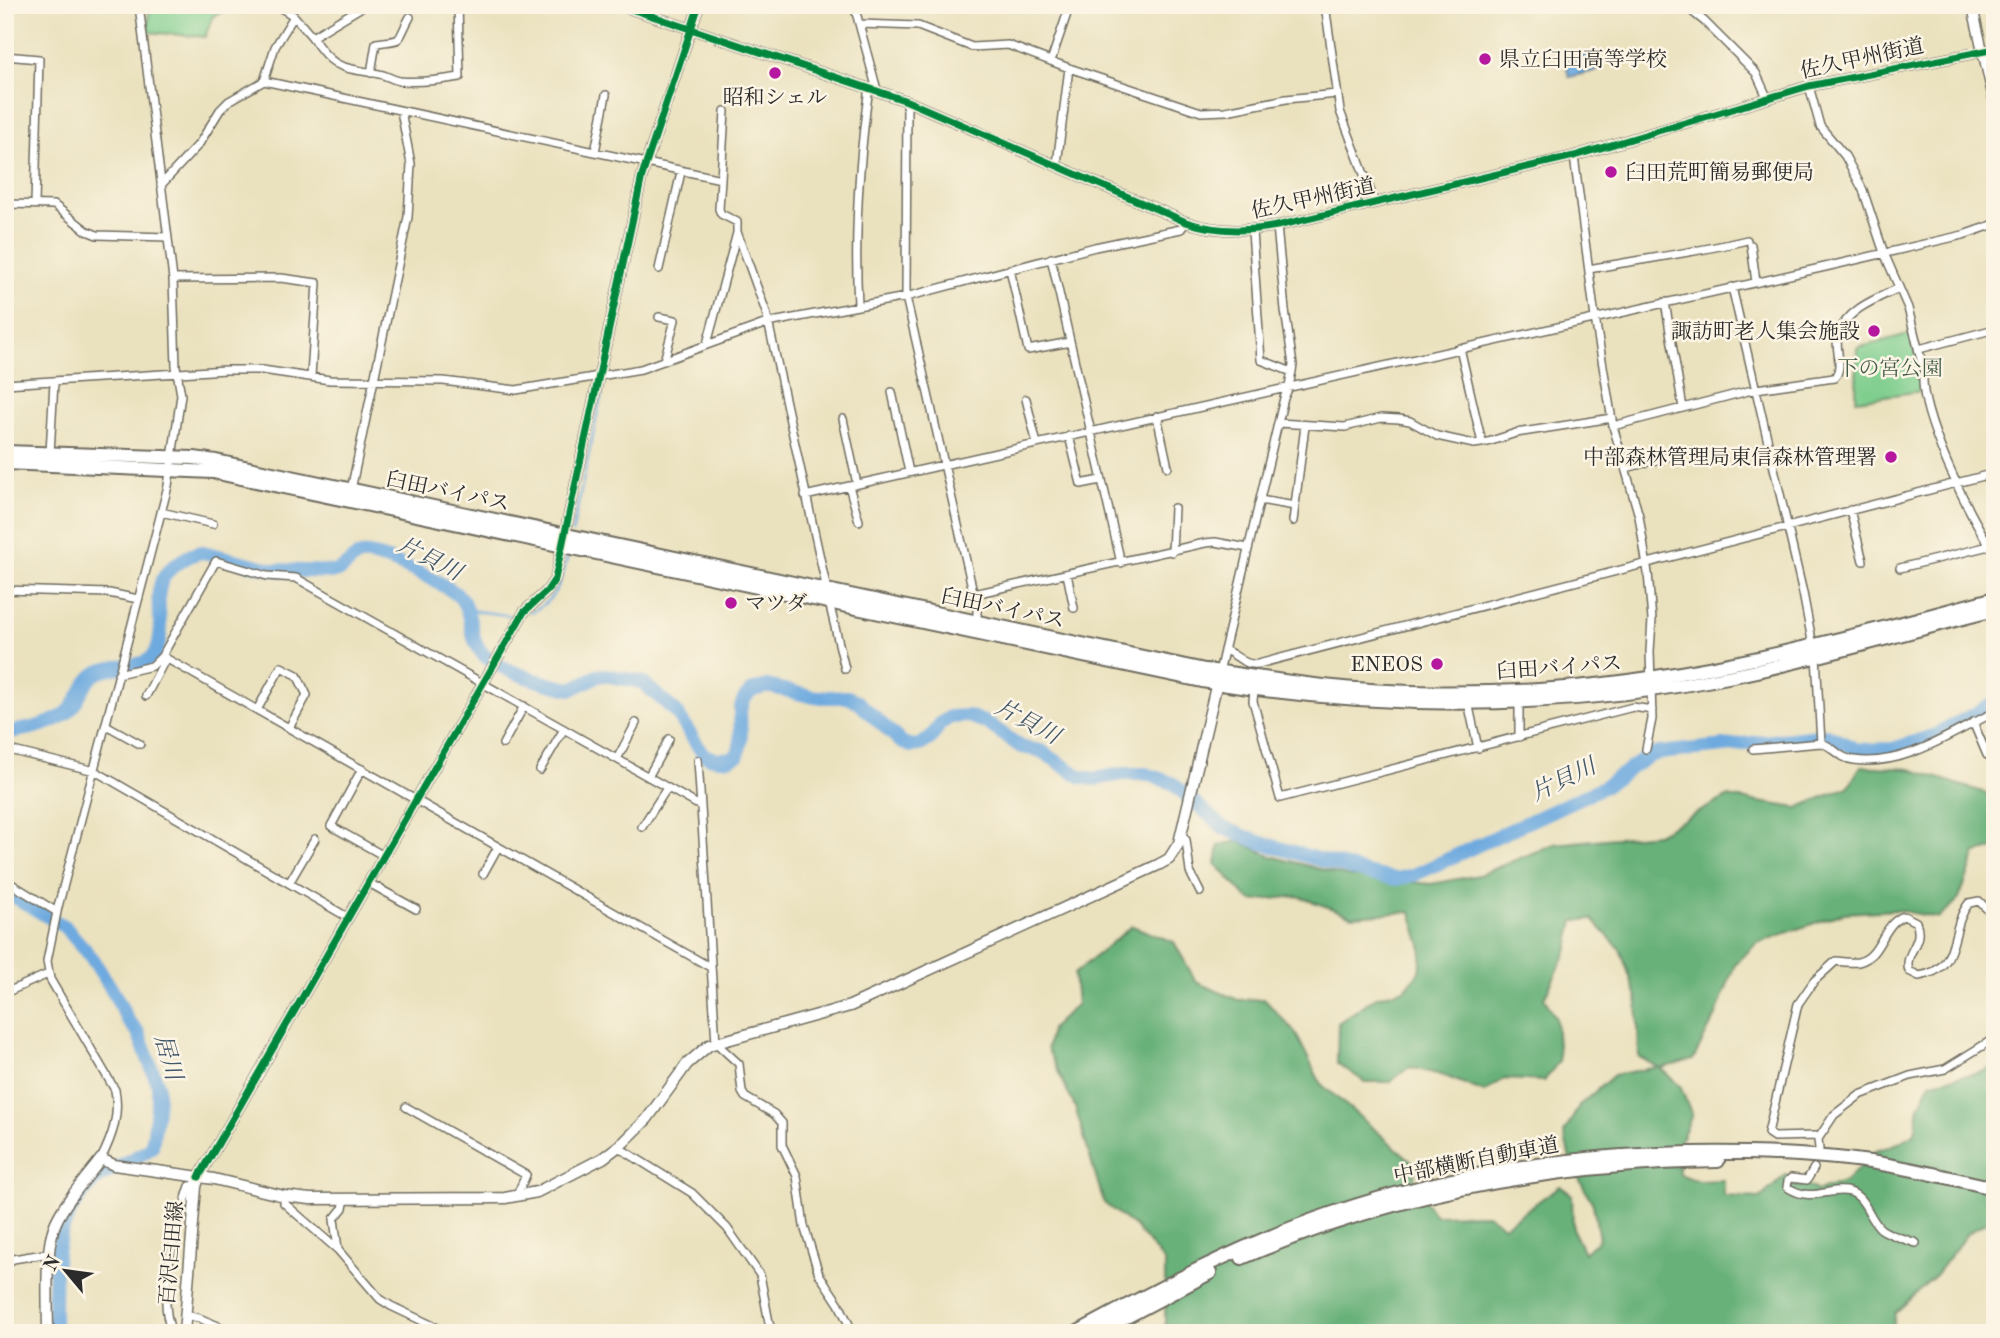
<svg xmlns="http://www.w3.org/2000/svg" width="2000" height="1338" viewBox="0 0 2000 1338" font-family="'Old Standard TT','Noto Serif JP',serif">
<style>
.green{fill:#7fce8e;stroke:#557c5c;stroke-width:2}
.forest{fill:#67b179;stroke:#496e52;stroke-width:2}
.water{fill:#6eaadf;stroke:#4c6a85;stroke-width:2}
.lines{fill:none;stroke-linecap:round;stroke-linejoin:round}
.stream{stroke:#6eaadf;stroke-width:2.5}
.river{stroke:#6eaadf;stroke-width:14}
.minor-casing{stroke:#6e6b5e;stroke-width:10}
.tertiary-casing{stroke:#6e6b5e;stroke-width:12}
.secondary-casing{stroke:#6e6b5e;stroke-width:13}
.trunk-casing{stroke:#6e6b5e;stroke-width:16}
.motorway-casing{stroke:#6e6b5e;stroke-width:16}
.minor{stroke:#fff;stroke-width:7}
.tertiary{stroke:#fff;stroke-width:9}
.secondary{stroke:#fff;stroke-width:10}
.trunk{stroke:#fff;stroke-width:12}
.motorway{stroke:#fff;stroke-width:12}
.cycleway-casing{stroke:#fcf5e5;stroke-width:11}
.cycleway{stroke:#00873e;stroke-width:7}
.poi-dot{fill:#b5179e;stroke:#fcf5e5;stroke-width:2.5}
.labels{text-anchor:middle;stroke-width:5;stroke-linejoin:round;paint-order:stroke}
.street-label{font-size:21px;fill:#2b2b2b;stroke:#fcf5e5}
.poi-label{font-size:21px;fill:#2b2b2b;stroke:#fcf5e5;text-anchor:start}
.park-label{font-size:21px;fill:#445c49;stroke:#fcf5e5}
.water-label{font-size:23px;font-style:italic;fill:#42576a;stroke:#fcf5e5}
</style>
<rect width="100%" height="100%" fill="#fcf5e5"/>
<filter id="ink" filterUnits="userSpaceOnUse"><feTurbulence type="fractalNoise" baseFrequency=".0143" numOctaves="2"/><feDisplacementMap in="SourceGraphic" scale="14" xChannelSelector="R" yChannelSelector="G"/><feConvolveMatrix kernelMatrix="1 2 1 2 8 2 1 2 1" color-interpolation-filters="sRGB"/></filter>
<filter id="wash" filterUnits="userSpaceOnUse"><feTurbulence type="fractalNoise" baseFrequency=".00686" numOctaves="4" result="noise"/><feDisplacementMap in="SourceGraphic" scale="28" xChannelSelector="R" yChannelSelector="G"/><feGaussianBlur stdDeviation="1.57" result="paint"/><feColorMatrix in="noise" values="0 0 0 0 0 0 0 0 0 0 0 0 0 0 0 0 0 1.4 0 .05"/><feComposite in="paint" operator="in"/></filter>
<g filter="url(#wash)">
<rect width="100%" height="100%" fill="#eae1be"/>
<path class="green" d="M164,5h62v5l-13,6 -8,21 -57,-5 1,-24 14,1z
M1912,333l10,58 -66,9 1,-52z"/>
<path class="forest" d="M1861,766l49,3 85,27v53l-19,4 -17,46 -20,19 -42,-8 -53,3 -87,30 -22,21 -19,51 -23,45 -33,8 20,18 12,29 -15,33 2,26 19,7 26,-1v16l36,2 26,-23 32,16 28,-10 30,-30 25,-9 14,-9 4,-27 12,-24 51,-10 13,-6v150l-28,18 -35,45 -37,34 -2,20h-617l-6,-2 -4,2h-101v-71l-30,-35 -31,-24 -29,-96 -28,-59 4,-19 26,-25 -3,-30 58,-48 42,16 22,40 42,18 26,-1 31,33 26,52 94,80 -1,22 21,29 52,-1 17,12 56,-40 12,9 1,35 11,23 15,-14 -6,-35 -22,-40 -7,-31 16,-28 34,-30 44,-8 -19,-10 -2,-60 -17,-48 -28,-30 -18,2 -7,31 -23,46 12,21 3,42 -15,20 -40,-2 -20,13 -39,-16 -36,-9 -19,15h-25l-28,-19 1,-40 38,-26 29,-8 15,-18 2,-22 -11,-37 -59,4 -54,-20 -45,5 -7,-4 -30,-33 3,-19 20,-4 32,15 75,20 85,8 48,-9 75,-31 103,-10 70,-37 70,11 51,-21z"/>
<path class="water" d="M1594,53l4,17 -29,7 -4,-17z"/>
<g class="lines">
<path class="stream" d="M572,533l32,-151
M468,610l46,6 6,-2
M530,612c27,-10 34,-37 39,-62"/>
<path class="river" d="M5,733c21,-4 49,-7 65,-23 9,-11 13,-26 24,-35 15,-12 50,-5 60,-20 19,-30 -15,-67 25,-93 8,-5 14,-9 24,-10l72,18 60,2c13,-4 16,-15 26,-17 18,-3 91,30 101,45 11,16 7,39 21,54 17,17 65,31 89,35l25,-13 7,-1 38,7 34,30 27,42c10,6 25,7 35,1l3,-14 -1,-31 4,-11 7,-8 16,-5 47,11h34l10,5 43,40 10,4 9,-1 11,-7 9,-14 10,-7 18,-1 19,7 34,24 20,4 40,26 13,2 29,-5h23l26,9 52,45 35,14 107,31 30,6 18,-4 189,-88 46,-31 10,-3 168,-18 31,15 35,-1 43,-14 59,-32
M5,891l60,36 24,27 24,37 15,30 10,11 20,53v16l-6,46c-17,14 -40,19 -56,33 -48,40 -41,97 -42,153"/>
</g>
</g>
<g filter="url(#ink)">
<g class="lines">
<g class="minor-casing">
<path id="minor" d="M854,5l23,85
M1325,5l15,106 35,92
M1684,5l20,16 52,52 11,24
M294,16l18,21 53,-32
M860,24l58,2 54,21 36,-2 61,23 132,44 25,-1 60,-12 51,-5
M312,37c22,34 31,30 67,37 7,1 14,6 21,7 19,2 41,-1 60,-4l-2,-72
M5,56l34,3 -4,145
M1051,61l19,-56
M371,73l5,-30c30,-4 19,1 34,-26
M264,81l457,98 -2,30 2,5 16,8v10l29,80 61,278
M1809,86l11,40 25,30 18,34 21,63 24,55 16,64c-9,34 49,153 71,181
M907,101l-1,196 71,312v13
M595,152l11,-57
M1574,156l21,162 18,108 26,90 9,57 4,47 -2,31 2,68 -6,30
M1057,164l12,-96
M721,179l4,-68
M161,185l38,-41 21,-34 9,-9 35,-20 11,-34 19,-31 -18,-11
M5,204l49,1 33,26 10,4 71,2
M1252,231l9,129 31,12
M1751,245l5,37
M1051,258l70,305
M659,269l22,-97
M1010,269l18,81 42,-8
M1589,269c52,-10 106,-16 158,-29
M173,279l108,-1 36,5 -6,93
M1732,287l71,306 10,53
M1665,302l18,106
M858,305c-4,-73 1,-145 11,-218
M659,317l16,3 -11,41
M707,344l30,-111
M1460,348l22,95
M1919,349l76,-20
M5,384l221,-14h36l68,10 113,1 73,9 125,-21 126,-46 139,-26 189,-50 86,-18 5,-7
M892,392l17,80
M1026,399l11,45
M1157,416l11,51
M843,419l14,65
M1278,423l67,4 36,-9 18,1 11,2 27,15 37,8 14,-2 28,-9 96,-15
M1613,426l143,-37 78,-11c11,-11 0,-29 4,-43 8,-26 40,-37 61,-47
M1069,436l12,48 20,-4
M50,453l4,-71
M1626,468l53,-14
M849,486l10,35
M351,490l57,-273 3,-53 -10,-53
M805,496l1020,-229 138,-32 32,-11
M1260,500l35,6
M1850,510l13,51
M161,512l52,12
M1293,521l12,-95
M1172,552l2,-44
M1900,568l89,-22
M1067,574l7,34
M5,590l104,3 29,6
M974,594l231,-51 10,-1 33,6
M829,602l16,67
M1224,650c13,4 19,16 34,14l737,-191
M162,656l54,-95 51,15 29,2 404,228
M1816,656l5,87
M1219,672l65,-274 5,-11 4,-22 -8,-55 -8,-84
M118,674l34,-8 10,-10 548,311
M1254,690l-1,11 27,97 353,-91 19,3
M146,696l20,-38
M1519,701v36
M1468,702l10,46
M257,710l24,-43 16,8 10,20 -18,33
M1973,722l14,33 8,3
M106,725l34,19
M503,744l21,-38
M5,749l90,22 254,147
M1753,749l68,-6c13,3 18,16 33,17 50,7 97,-27 141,-48
M617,759l19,-36
M698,760l18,283 23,21 3,28 3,5 29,17 8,9v22l15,31 7,50 15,48 20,30 14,29
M362,769l-31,57 53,30
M540,770l24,-41
M648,777l21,-38
M642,827l25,-39
M1181,835l5,5 4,32 10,20
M483,874l15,-27
M5,880l52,32
M289,883l26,-44
M369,883l47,26
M5,993l43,-19
M406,1107l120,68 -10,22
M1818,1139l16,-24 26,-20 50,-19 35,-7 50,-31
M618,1147l74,46 35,35 33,47 11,58
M1819,1149l-1,-10 -3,-3 -41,1 -6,-4 30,-129 16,-23 22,-20c7,1 15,2 22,1 23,-4 24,-39 46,-46l12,6c9,22 -13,30 -7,49l10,5c43,-6 29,-47 50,-73l10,-2 11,11 5,23
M101,1159c11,-22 19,-43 14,-69l-65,-111 -3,-18 11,-54 110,-421 13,-91 -5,-29 -3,-87 -34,-274
M1814,1168l-7,12 -16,-2 -3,3 -1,6c26,17 42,-1 63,5 16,5 19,27 31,37 10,7 24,10 35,14
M284,1196v7l54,47 42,49 11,7 57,27
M338,1249l-4,-30 9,-11 2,-8
M5,1265l8,-6 37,-6
M185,1315l14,3 36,15
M172,1333c-17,-41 5,-107 18,-147l6,-1"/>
</g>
<g class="tertiary-casing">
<path id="tertiary" d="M619,5l288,96 279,121c30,10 59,10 91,4l297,-70 235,-70 186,-37
M1972,5l23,100
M199,1177l325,-565 23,-21 8,-12 87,-403 57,-171"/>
</g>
<g class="secondary-casing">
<path id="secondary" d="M48,1333c0,-30 -4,-84 8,-111 10,-22 30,-43 45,-63l13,6 100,14 70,17 26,3 195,-1 32,-6 66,-34 21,-16 23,-23 40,-55 22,-19 141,-39 308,-141 11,-6 10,-16 39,-165
M184,1333l12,-146 3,-10"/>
</g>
<g class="trunk-casing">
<path id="trunk" d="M5,452l189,6 22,3 989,209c51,6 101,16 152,19 44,4 89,4 133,3 173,-3 339,-49 505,-94
M5,463l208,9 989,209c177,29 360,30 536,-6 87,-18 171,-44 257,-65"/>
</g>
<g class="motorway-casing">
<path id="motorway" d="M1242,1258c150,-65 313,-94 476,-97
M1076,1333c83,-45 166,-89 254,-119 134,-46 278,-64 418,-61 41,1 82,3 122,9 42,6 83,17 125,26
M1096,1333l114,-60"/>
</g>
<use href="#minor" class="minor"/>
<use href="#tertiary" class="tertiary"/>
<use href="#secondary" class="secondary"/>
<use href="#trunk" class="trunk"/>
<use href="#motorway" class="motorway"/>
<g class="cycleway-casing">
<path id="cycleway" d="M619,5l288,96 279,121c30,10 59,10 91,4l297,-70 235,-70 186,-37
M199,1177l325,-565 23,-21 8,-12 87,-403 57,-171"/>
</g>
<use href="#cycleway" class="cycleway"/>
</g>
</g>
<g class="poi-dot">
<circle cx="1485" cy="59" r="7"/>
<circle cx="775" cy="73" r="7"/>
<circle cx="1611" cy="172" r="7"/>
<circle cx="1874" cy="331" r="7"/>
<circle cx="1891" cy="457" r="7"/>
<circle cx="731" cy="603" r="7"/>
<circle cx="1437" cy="664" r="7"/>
</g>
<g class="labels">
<g class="street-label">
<text transform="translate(1862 58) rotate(-12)" y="7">佐久甲州街道</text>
<text transform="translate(1313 198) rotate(-12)" y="7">佐久甲州街道</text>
<text transform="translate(448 491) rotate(12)" y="7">臼田バイパス</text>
<text transform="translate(1003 608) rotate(12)" y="7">臼田バイパス</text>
<text transform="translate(1559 667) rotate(-4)" y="7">臼田バイパス</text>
<text transform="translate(1476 1160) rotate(-11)" y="7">中部横断自動車道</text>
<text transform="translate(171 1253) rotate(-85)" y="7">百沢臼田線</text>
</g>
<g class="poi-label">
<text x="1499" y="66">県立臼田高等学校</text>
<text x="775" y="104" text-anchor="middle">昭和シェル</text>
<text x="1625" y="179">臼田荒町簡易郵便局</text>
<text x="1860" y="338" text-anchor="end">諏訪町老人集会施設</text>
<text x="1877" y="464" text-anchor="end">中部森林管理局東信森林管理署</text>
<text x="745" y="610">マツダ</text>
<text x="1423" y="671" text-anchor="end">ENEOS</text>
</g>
<g class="park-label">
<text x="1890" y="375">下の宮公園</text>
</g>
<g class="water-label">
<text transform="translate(430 558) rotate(27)" y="8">片貝川</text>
<text transform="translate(1028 721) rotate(28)" y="8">片貝川</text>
<text transform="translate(1563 779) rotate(-26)" y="8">片貝川</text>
<text transform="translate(169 1057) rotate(74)" y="8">居川</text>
</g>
</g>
<rect width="2000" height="1338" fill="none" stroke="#fcf5e5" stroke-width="28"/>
<g transform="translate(66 1271) rotate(299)" stroke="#fcf5e5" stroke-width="5" paint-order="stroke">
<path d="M0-5L12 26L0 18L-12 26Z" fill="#2b2b2b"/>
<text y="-10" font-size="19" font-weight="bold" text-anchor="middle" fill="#2b2b2b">N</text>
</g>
</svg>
